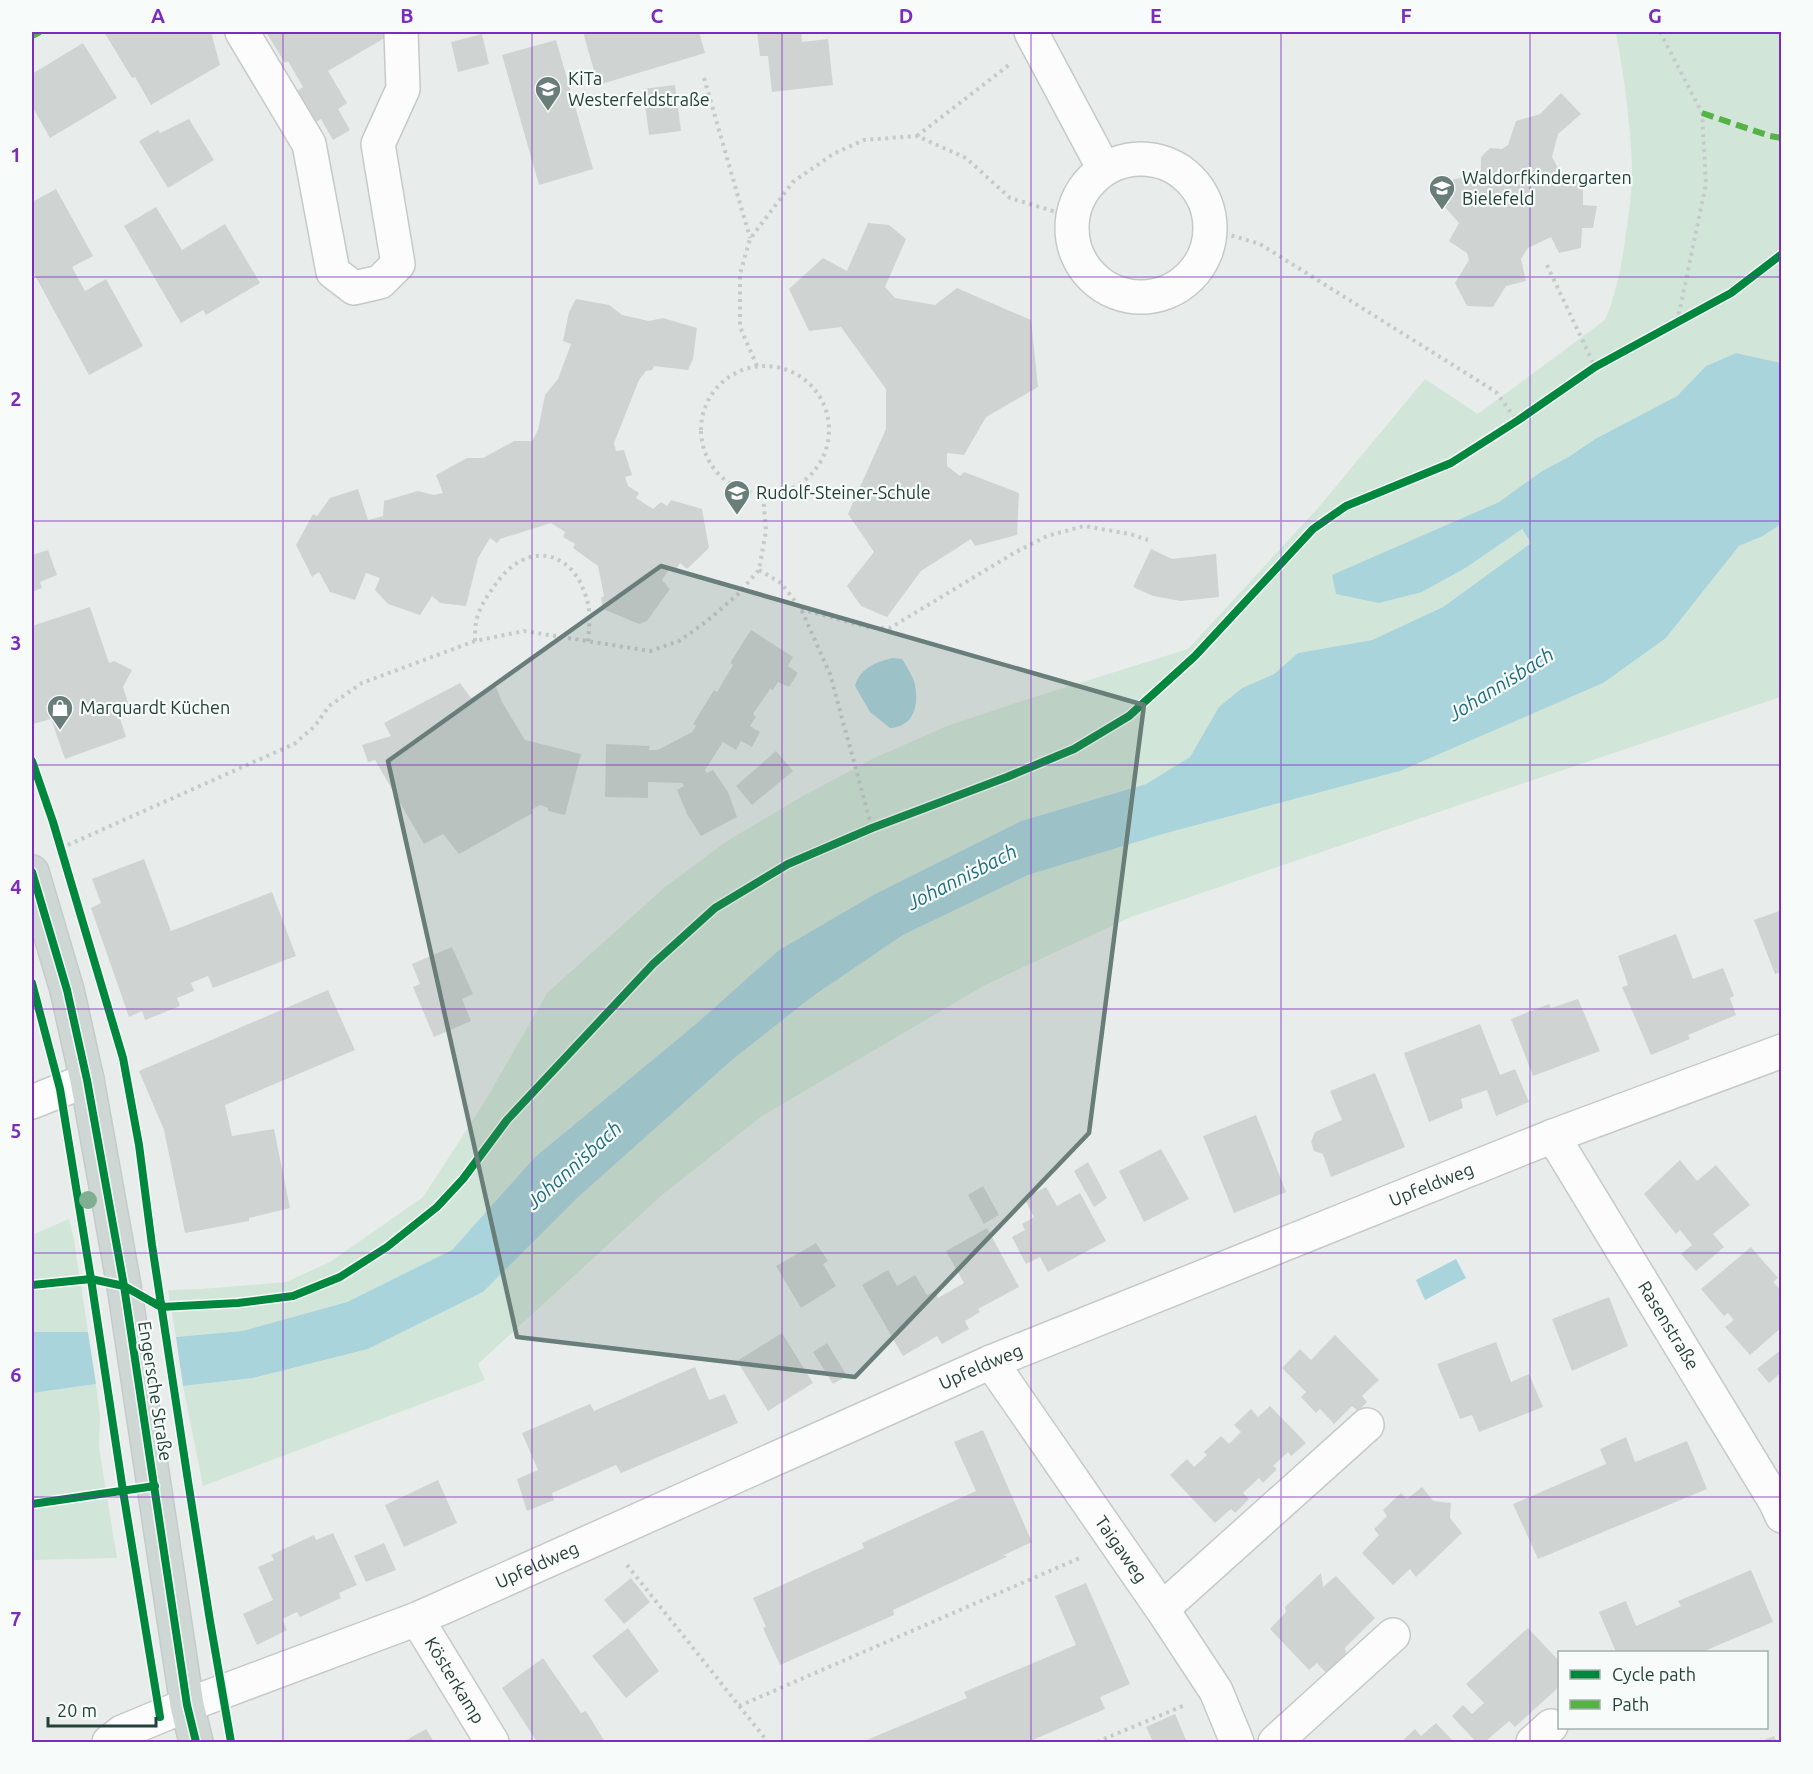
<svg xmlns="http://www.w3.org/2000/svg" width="1813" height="1774" viewBox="0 0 1813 1774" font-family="Ubuntu,sans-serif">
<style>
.green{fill:#d1e6d8}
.water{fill:#a9d4db}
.building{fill:#cfd4d2}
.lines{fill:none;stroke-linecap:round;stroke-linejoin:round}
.minor-casing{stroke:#c5cac8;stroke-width:36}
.major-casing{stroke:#c3ccc9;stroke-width:36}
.path{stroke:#c3ccca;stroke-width:4;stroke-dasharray:3 4.5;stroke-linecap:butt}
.minor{stroke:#fcfcfc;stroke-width:33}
.major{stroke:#cfd7d5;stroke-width:33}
.quiet{stroke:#55b346;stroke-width:6;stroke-dasharray:12 6;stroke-linecap:butt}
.cycleway-casing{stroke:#f7fbf9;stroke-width:11}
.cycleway{stroke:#00873e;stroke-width:8}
.tree{fill:#81ae93}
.marked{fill:#697e78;fill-opacity:0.2;stroke:#697e78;stroke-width:4.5;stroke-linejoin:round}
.grid{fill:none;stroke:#7b2cbf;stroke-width:1.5;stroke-opacity:0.55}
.labels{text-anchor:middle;stroke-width:4.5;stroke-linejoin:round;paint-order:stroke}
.poi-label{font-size:18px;fill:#24423a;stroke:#f7fbf9;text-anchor:start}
.street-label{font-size:18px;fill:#24423a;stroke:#f7fbf9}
.water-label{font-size:20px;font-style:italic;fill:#1c6f80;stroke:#f7fbf9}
.neatline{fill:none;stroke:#7b2cbf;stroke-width:2}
.grid-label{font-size:20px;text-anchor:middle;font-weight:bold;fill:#7b2cbf}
</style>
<rect width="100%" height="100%" fill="#e8edeb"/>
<path class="green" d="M1616,32h165v331l-45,-10 -30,13 -29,30 -82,43 -25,17 -28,15 -43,31 -166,73 134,-8 54,-38 10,14 -88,64 -71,33 -74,13 -24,21 -32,14 -23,20 -29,49 -44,27 -125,37 -146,73 -96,56 -83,74 -161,133 -83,93 -105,52 -105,29 -66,6 -8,-47 33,-1 85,-7 44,-20 93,-65 61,-94 63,-110 118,-106 62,-46 74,-44 71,-38 75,-33 75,-25 166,-52 130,-141 107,-129 53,35 127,-94c11,-26 16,-52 20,-80 3,-22 7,-45 7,-68 -1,-47 -8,-94 -16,-140z
M1781,524v173l-257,86 -393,134 -144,67 -225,132 -100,79 -184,169 7,16 -282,106 -20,-100 70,-8 115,-29 115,-57 93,-93 156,-139 81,-64 90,-61 125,-60 135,-41 237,-63 266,-133 73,-92 24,-10z
M69,1219l5,21 14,92h-56v-97z
M96,1384l4,33 -1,30 18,111 -85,2v-167z"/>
<path class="water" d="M1736,353l45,10v161l-18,12 -24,10 -73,92 -63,45 -203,88 -237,63 -135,41 -125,60 -90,61 -81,64 -156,139 -93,93 -115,57 -115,29 -70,8 -7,-49 66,-6 105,-29 105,-52 83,-93 161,-133 83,-74 96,-56 146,-73 125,-37 44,-27 29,-50 23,-19 32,-14 24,-21 74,-13 71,-33 88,-64 -9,-14 -55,38 -45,25 -43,11 -43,-9 -4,-19 167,-73 43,-31 28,-15 25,-17 82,-43 29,-30z
M893,658l9,1c5,8 11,17 13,26 4,20 -1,42 -25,43l-20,-16 -15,-26c5,-18 21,-24 38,-28z
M1456,1259l10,19 -41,22 -9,-20z
M32,1332h56l8,52 -64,9z"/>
<path class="building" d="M104,32h107l9,33 -69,40 -16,-28 -3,1z
M266,32h129l-67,39 19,32 -9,6 12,21 -17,10 -12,-21 -5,3 -19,-31 6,-4 -15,-26 -3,2z
M583,32h116l6,21 -107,32z
M757,32h44l1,10 26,-3 5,46 -61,7 -4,-36h-8z
M482,34l7,30 -31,8 -7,-30z
M556,40l37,129 -54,16 -37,-130z
M83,43l34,55 -67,40 -18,-32v-32z
M675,85l6,46 -32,4 -6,-46z
M1561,93l20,21 -23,20 -6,23 13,24 18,1v23l14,1 -4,22h-11l-1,20 -22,5 -8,-16 -23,11 -7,11 5,22 -20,5 -13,21 -26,-1 -12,-23 14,-23 -2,-7 -18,-12 10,-18 -16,-18 7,-25 25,-5 6,-5v-13l9,-9 12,1 6,-4 8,-24 24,-7z
M189,119l25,41 -46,28 -29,-47 19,-11 2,3z
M56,189l37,67 -21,11 13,24 21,-12 37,67 -54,29 -57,-105v-68z
M156,207l26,43 43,-26 35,59 -54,32 -3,-5 -22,13 -57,-97z
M868,223l21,2 17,14 -21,48 10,11 40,7 22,-17 74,32 7,67 -52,30 -22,38 -17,-2v13l13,10 4,-4 55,21 -2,42 -42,11 -4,-7 -50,32 -34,46 -26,-11 -14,-20 27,-34 -26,-38 38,-85v-40l-45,-62 -32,4 -20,-42 34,-31 24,13z
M576,299l33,6 13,10 27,6 14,-3 34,10 -4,31 -5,11 -34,-4 -2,4 -6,1 -7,9 -25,63 2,8 8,-1 8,25 -7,2 3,9 11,7 -3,5 17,11 8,-7 6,4 4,-6 31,9 7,39 -22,21 -7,-6 -4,7 -6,-2 -8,12 8,9 -23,32 -8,3 -36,-15 -2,-11 3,-2 -6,-30 -25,-18 2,-4 -12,-7 2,-5 -14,-9 -51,16 -3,4 -7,-5 -12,20 -12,48 -26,-3 -8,-7 -12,19 -32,-11 -13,-14 5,-12 -14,-5 -11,27 -25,-8 -11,-20 -7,5 -16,-32 17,-31 4,2 13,-18 28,-9 10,31 15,-4 1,-15 34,-10 16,4 9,-2 -7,-18 31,-17h16l31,-17h18l6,-11 7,-35 13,-16 13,-35 -8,-3 6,-29z
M1151,549l21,10 44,-5 3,43 -38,4 -28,-5 -20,-9z
M48,550l9,25 -17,7 2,6 -10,4v-37z
M90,607l19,56 5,-2 18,9 -9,17 7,22 -12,3 8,25 -61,22 -14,-40 -18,5 -1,-4v-94z
M751,630l42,27 -5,9 10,7 -9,14 -11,-5 -5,8 -3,-1 -17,25 3,3 -6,9 10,6 -8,15 -11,-6 -5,9 -13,-8 -18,28 2,3 6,-3 15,22 9,25 -36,19 -14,-22 -10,-24 7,-4 -2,-3 -34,-1v16l-43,-1 1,-53 44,2 -1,4h9l34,-18 4,-6 -3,-2 21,-34 3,2 16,-27 -3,-2z
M460,683l11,15 16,-9 9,-2 6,15 23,38 56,14 -16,61 -17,-4v-3l-8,-3 -9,5 2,3 -74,41 -16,-20 -19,10 -49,-84 -7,2 -6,-17 29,-9 -7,-13z
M776,751l17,20 -41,34 -16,-19z
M144,859l27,72 101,-39 24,64 -83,32 -5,-12 -17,7 3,8 -17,7 3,8 -35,14 -3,-9 -13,6 -38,-109 10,-5 -9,-24z
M1782,910v62l-7,2 -21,-54z
M1676,934l17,45 30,-11 11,28 -4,2 6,17 -48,20 2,4 -39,16 -29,-68 6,-2 -10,-29z
M452,947l21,47 -11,5 9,22 -37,16 -21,-50 7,-3 -8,-20z
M328,990l27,60 -130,55 7,31 42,-7 16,79 -41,10v3l-64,12 -21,-103 -25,-59z
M1578,999l22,52 -67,25 -22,-57 38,-15 2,4z
M1480,1024l20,51 15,-6 14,33 -33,14 -9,-26 -26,9 2,9 -34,14 -25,-69z
M1375,1073l30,74 -74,30 -8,-23 -9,-3 -3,-9 4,-10 27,-12 -12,-29z
M1256,1115l30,77 -52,21 -31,-77z
M1161,1149l28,50 -45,23 -25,-51z
M1680,1160l17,21 19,-16 34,40 -37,29 11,13 -28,24 -15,-17 11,-9 -12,-15 -4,4 -32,-40z
M1088,1162l19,36 -13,9 -20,-36z
M983,1186l16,29 -15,9 -16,-29z
M1046,1187l11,19 23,-13 26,48 -58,31 -8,-15 -14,7 -14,-27 13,-7 -3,-6 12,-7 -10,-19z
M987,1228l32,59 -41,22 2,3 -15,9 4,8 -27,15 -5,-8 -34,20 -41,-71 26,-15 9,16 18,-11 12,20 8,-4 3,7 26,-15 -18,-32z
M816,1243l12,18 -5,3 13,22 -35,22 -25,-42z
M1751,1247l27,31 -5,4 9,9v36l-32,28 -25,-28 9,-7 -6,-7 -4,3 -23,-27z
M1609,1297l19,49 -56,25 -20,-52z
M782,1333l31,50 -45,28 -31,-50z
M1335,1335l44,45 -17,16 5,6 -9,9 -6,-5 -18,18 -14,-15 -4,4 -15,-16 5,-5 -24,-24 18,-19 11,11z
M1496,1342l15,40 18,-8 14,33 -64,25 -7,-17 -12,4 -23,-55z
M827,1343l20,33 -14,8 -20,-32z
M1782,1349v23l-13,11 -12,-14z
M695,1367l14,33 16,-6 13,29 -117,50 -5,-8 -64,28 2,7 -27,11 -10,-32 21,-9 -16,-37 68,-29 4,7z
M1270,1406l36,37 -15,13 -3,-4 -15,14 4,3 -14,14 -4,-5 -16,15 6,6 -14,14 -4,-4 -16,14 -45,-48 17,-16 7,8 13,-12 -3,-3 17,-16 8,8 12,-12 -7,-7 17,-16 7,8z
M983,1430l49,112 -28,13 3,2 -3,1 -111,52 1,5 -114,50 -17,-37 3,-1 -13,-29 111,-50 -2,-5 114,-52 -22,-49z
M1626,1437l9,25 52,-21 20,48 -169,70 -25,-55 93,-40 -6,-15z
M438,1480l19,43 -53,24 -19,-42z
M1422,1487l11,14 18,2 -1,15 12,15 -46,44 -6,-8 -17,16 -31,-32 17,-18 -5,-6 13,-13 -4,-6 18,-17 6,6z
M333,1533l24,52 -18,8 2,5 -41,19 -3,-5 -15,7 5,11 -30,15 -14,-31 30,-14 -15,-33 16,-7 -3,-5 43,-20 2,5z
M384,1543l12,27 -30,12 -12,-26z
M1751,1570l22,52 -71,30h-86l-17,-40 27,-11 10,25 45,-20 -3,-5z
M1321,1573l2,14 13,-11 39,42 -30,30 1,6 -20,19 -9,-10 -8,7 -39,-41 16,-17 -1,-5z
M631,1578l19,24 -26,22 -20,-24z
M1086,1583l44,101 -30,13 5,12 -77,33h-166l105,-44 -3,-6 112,-47 -21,-49z
M628,1628l31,43 -33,27 -34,-42z
M1528,1628l32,34v24l-45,41 -6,-6 -24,21h-9l-24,-26 11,-11 9,9 12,-11 -18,-19z
M543,1658l38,55 5,-2 19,31h-68l-35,-54z
M1175,1714l12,28h-34l-7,-15z
M1436,1723l18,19h-53l14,-13 6,7z
M426,1729l8,13h-31z
M1774,1736l3,6h-19z"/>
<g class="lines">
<g class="minor-casing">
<g id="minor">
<path d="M242,32l67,112 24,128 21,16 26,-6 18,-18 -20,-120 25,-55 -2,-57"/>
<path d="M1031,32l73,137"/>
<circle cx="1141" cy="228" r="69"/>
<path d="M32,1102l55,-22"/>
<path id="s1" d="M1553,1136l222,365 7,15"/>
<path id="s2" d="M991,1362l171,247 54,82 21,51"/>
<path d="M1162,1609l205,-184"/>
<path id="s3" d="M417,1619l75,123"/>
<path id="s4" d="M109,1742l13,-10 65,-27 230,-86 574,-257 562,-226 229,-85"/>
<path d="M1275,1742l118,-107"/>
<path d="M1533,1742l18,-16"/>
</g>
</g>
<g class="major-casing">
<path id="major" d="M32,872l35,118 20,90 37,206 63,419 9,37"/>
</g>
<path class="path" d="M1660,32l42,81 4,71 -29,139
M704,78l46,160
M917,136l92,-71
M1210,229l50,15 236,148 21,29
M1547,265l48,102
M757,366l-17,-39v-53l10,-35 43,-57 40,-28 31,-14 53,-4 49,22 44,40 63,19
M701 430a64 64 0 1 1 128 0a64 64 0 1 1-128 0Z
M759,570l22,13 20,26 29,65 42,154
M801,609l70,19h19l124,-75 33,-17 37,-10 46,8 18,6
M475,641c0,-6 0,-13 1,-19 3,-14 11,-26 19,-37 31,-45 78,-37 92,15 4,13 2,29 1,42
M61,848l233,-104 21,-18 14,-20 33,-23 113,-42 49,-10 126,20 29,-10 28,-20 30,-26 22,-25 7,-39 -3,-36
M32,1285l56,-5
M162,1307l76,-4 55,-7 47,-19 47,-30 50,-40 26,-28 44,-59 146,-156 62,-56 73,-44 84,-36 135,-51 67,-28 55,-33 66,-60 118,-127 33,-23 105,-43 66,-42 78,-54 136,-74 51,-39
M32,1504l87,-12
M627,1565l141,177
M739,1706l343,-149
M1097,1742l88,-37"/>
<use href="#minor" class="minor"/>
<use href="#major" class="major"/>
<path class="quiet" d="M32,36l8,-4
M1702,113l68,23 12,2"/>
<g class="cycleway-casing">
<path id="cycleway" d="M32,761l21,61 70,236 16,87 13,100 36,236 22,140 21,121
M32,872l35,118 20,90 37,206 63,419 9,37
M32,983l28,106 31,190 32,212 37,226
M32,1285l59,-6 33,7 37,21 77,-4 55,-7 47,-19 47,-30 50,-40 26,-28 44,-59 146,-156 62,-56 73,-44 84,-36 135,-51 67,-28 55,-33 66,-60 118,-127 33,-23 105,-43 66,-42 78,-54 136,-74 51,-39
M32,1504l123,-18"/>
</g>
<use href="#cycleway" class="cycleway"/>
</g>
<circle class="tree" cx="88" cy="1200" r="9"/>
<path class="marked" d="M661,566l483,139 -55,428 -234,244 -338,-40 -129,-576z"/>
<path class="grid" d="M283,32v1710M532,32v1710M782,32v1710M1031,32v1710M1281,32v1710M1530,32v1710M32,277h1750M32,521h1750M32,765h1750M32,1009h1750M32,1253h1750M32,1497h1750"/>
<defs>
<g id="school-pin" transform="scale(1.35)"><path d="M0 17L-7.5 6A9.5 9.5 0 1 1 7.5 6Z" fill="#697e78" stroke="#f7fbf9"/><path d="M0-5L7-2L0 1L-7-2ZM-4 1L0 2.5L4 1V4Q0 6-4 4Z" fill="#fff"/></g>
<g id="shop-pin" transform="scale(1.35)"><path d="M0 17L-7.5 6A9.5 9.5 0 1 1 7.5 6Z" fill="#697e78" stroke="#f7fbf9"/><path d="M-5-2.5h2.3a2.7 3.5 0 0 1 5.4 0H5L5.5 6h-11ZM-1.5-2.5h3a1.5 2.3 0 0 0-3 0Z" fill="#fff"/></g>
</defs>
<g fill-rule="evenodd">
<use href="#school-pin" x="548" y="89"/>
<use href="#school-pin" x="1442" y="188"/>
<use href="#school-pin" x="737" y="493"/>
<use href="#shop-pin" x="60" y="708"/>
</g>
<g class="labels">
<g class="poi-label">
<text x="568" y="85">KiTa<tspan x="568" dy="21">Westerfeldstraße</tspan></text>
<text x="1462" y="184">Waldorfkindergarten<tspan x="1462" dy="21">Bielefeld</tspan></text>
<text x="756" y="499">Rudolf-Steiner-Schule</text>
<text x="80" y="714">Marquardt Küchen</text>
</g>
<g class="street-label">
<text dy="6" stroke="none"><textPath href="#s4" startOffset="1436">Upfeldweg</textPath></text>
<text dy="6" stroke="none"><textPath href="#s1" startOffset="222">Rasenstraße</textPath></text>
<text dy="6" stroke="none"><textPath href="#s4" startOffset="950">Upfeldweg</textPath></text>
<text transform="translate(155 1391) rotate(81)" y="6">Engersche Straße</text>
<text dy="6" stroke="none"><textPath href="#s2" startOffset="228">Taigaweg</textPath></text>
<text dy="6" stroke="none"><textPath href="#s4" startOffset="464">Upfeldweg</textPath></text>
<text dy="6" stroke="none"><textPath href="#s3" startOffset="72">Kösterkamp</textPath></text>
</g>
<g class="water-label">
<text transform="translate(1501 684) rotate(-32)" y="7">Johannisbach</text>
<text transform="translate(962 877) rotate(-27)" y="7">Johannisbach</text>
<text transform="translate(574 1165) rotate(-42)" y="7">Johannisbach</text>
</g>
</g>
<rect width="1813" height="1774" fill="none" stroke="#f7fbf9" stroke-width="66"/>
<rect x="1558" y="1651" width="210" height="78" fill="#f7fbf9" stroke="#a3b1ad" stroke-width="1.5"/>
<rect x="1570" y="1670" width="30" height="9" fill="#00873e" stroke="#a3b1ad" stroke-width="1.5"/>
<text x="1612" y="1681" font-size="18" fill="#24423a">Cycle path</text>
<rect x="1570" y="1700" width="30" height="9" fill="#55b346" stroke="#a3b1ad" stroke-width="1.5"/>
<text x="1612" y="1711" font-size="18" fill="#24423a">Path</text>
<path d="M48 1717v9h108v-9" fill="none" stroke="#24423a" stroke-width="3"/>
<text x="57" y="1717" font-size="18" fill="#24423a" stroke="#f7fbf9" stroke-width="4.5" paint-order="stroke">20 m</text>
<rect x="33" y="33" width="1747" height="1708" class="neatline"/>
<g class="grid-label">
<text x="158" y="23">A</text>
<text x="407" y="23">B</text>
<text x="657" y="23">C</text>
<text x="906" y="23">D</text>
<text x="1156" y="23">E</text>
<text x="1406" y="23">F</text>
<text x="1655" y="23">G</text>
<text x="16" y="162">1</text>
<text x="16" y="406">2</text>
<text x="16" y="650">3</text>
<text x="16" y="894">4</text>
<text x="16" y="1138">5</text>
<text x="16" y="1382">6</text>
<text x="16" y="1626">7</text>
</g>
</svg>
